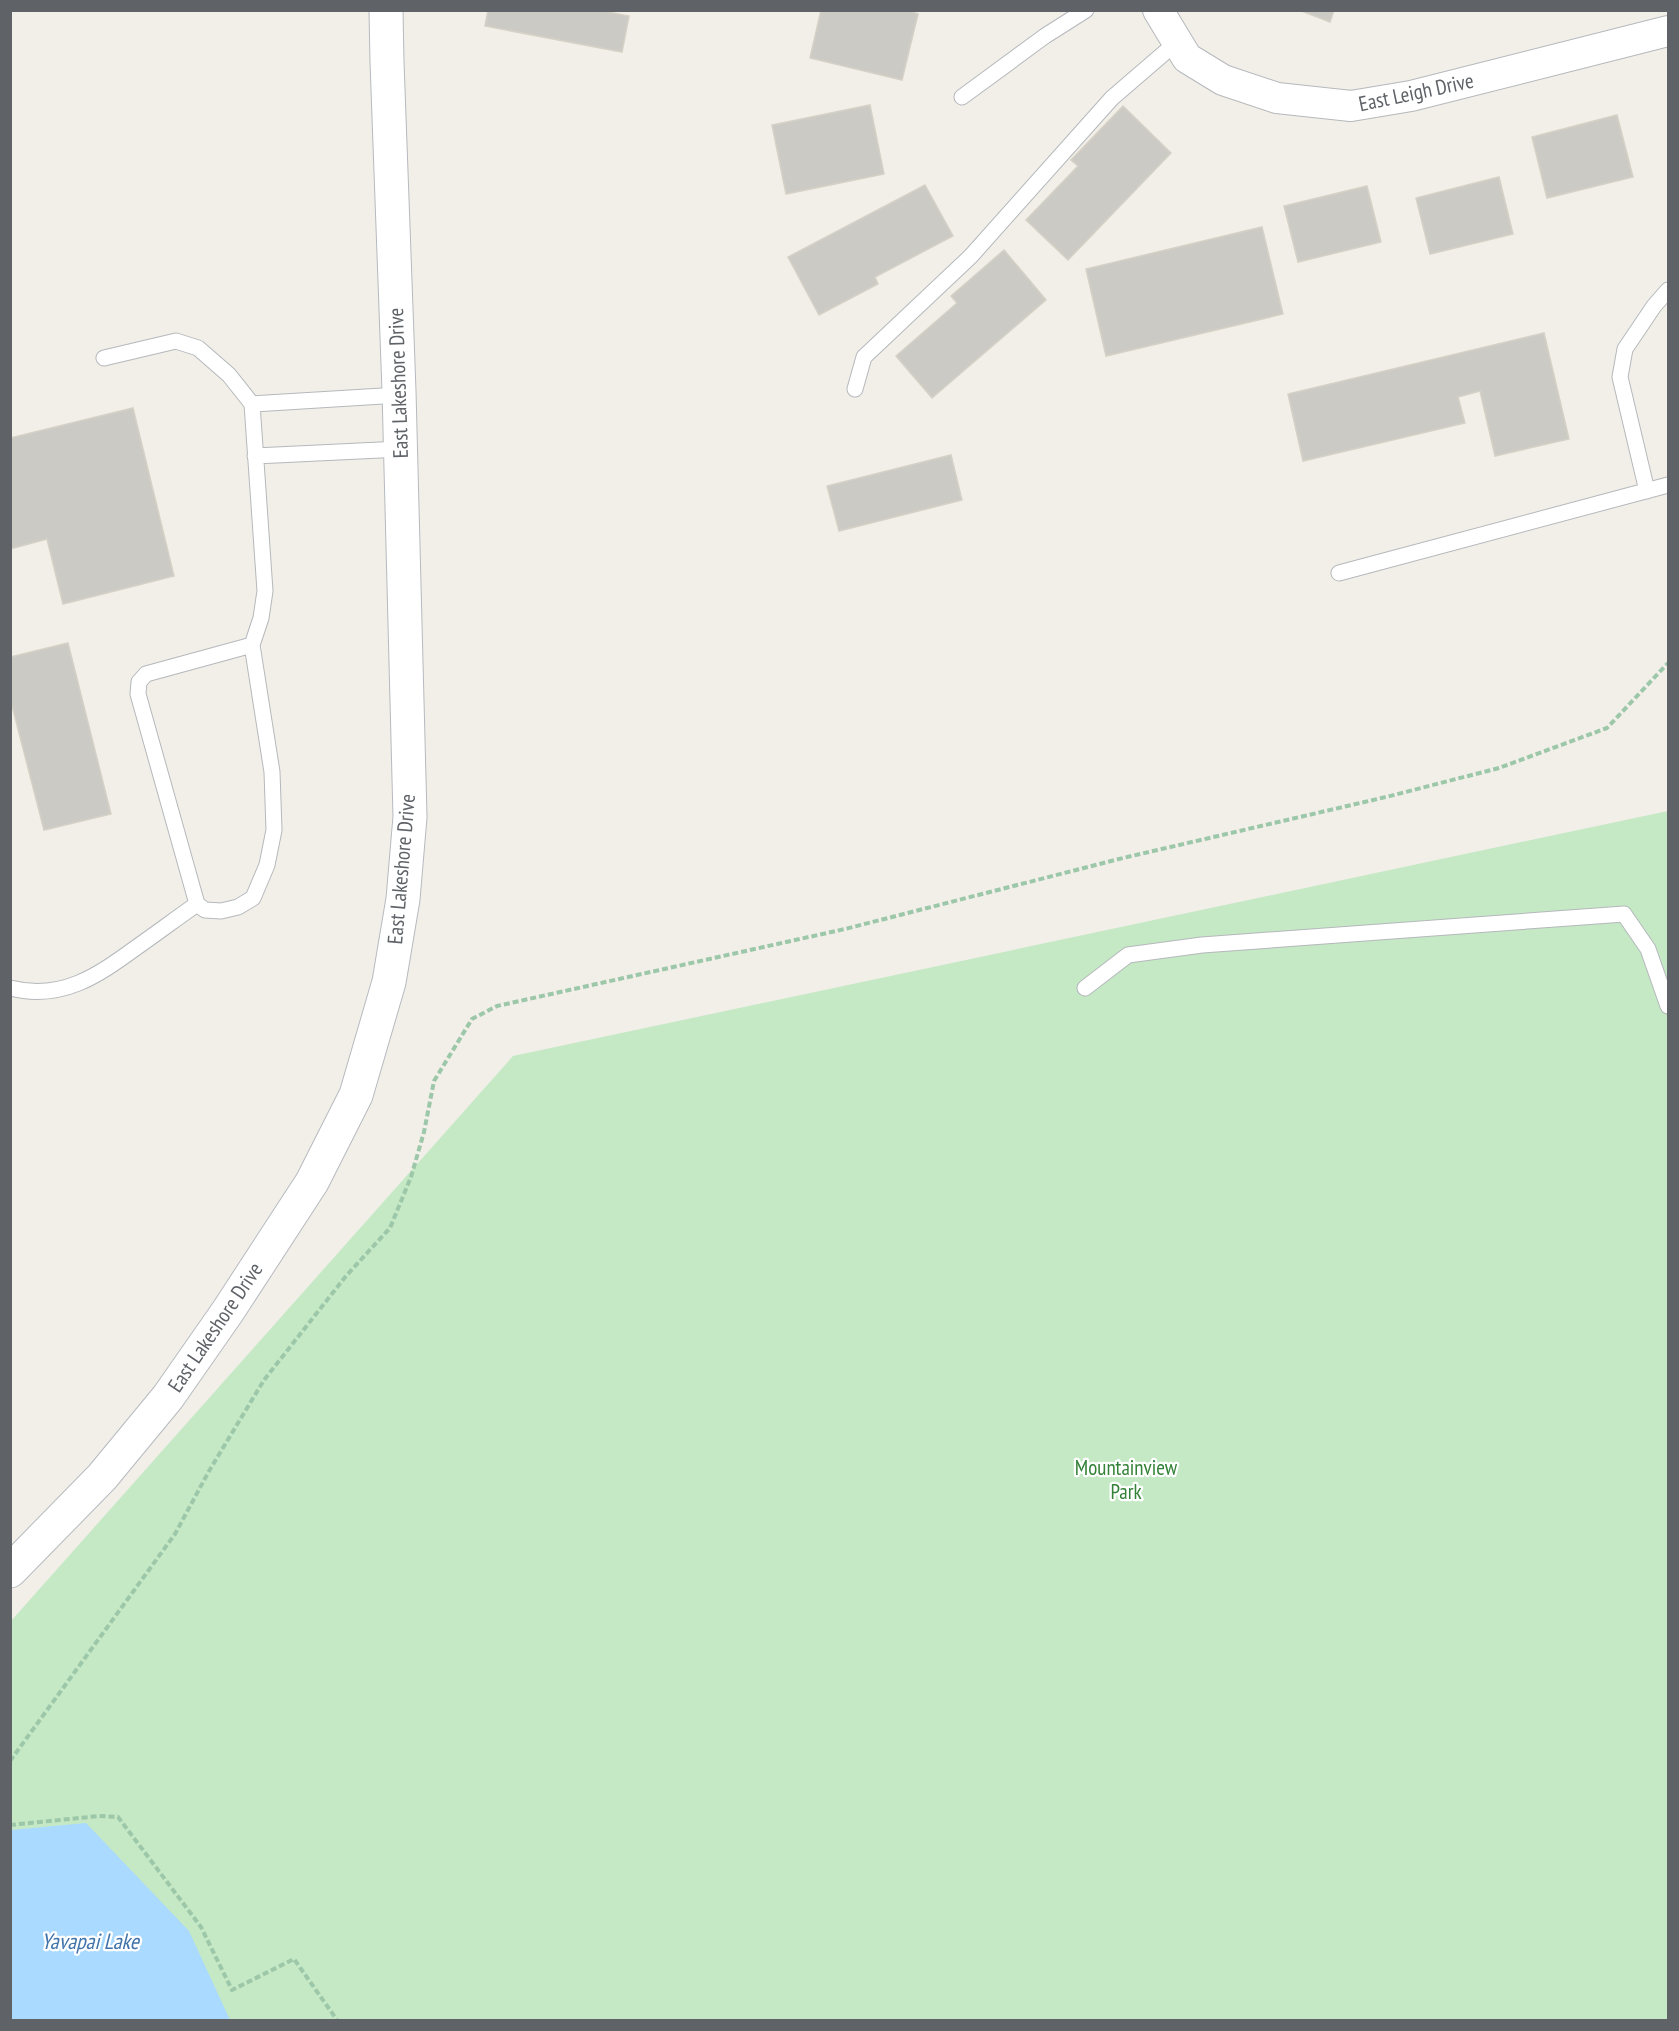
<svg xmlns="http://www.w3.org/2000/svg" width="1679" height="2031" viewBox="0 0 1679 2031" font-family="'PT Sans Narrow',sans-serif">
<rect width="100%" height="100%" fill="#f1efe8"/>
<!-- green -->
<path fill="#c5e8c5" d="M 1668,811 L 1668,2020 L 11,2020 L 11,1621 L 513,1056 Z"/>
<!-- water -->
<path fill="#aadaff" d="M 86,1823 L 189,1931 L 230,2020 L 11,2020 L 11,1830 Z"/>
<!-- building -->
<path fill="#cccac5" stroke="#d6d1c6" stroke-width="1.5" d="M 488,10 L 598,10 L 629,16 L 622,52 L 485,26 Z
M 821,10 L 906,10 L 918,14 L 902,80 L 810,58 Z
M 1299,10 L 1334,10 L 1330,22 Z
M 870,105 L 884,174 L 786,194 L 772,125 Z
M 1123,106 L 1171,153 L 1068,260 L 1026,220 L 1078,166 L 1071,160 Z
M 1617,115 L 1633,177 L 1547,198 L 1532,137 Z
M 1499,177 L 1513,234 L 1430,254 L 1416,198 Z
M 925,185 L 953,236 L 875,277 L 878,284 L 819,315 L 788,257 Z
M 1367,186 L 1381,242 L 1298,262 L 1284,206 Z
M 1262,227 L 1283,314 L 1106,356 L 1086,269 Z
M 1004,250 L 1046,300 L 932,398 L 896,356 L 957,303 L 951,296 Z
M 1544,333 L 1569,439 L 1495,456 L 1480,391 L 1458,397 L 1465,423 L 1303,461 L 1288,394 Z
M 133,408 L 174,576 L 63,604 L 47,539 L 10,549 L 10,438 Z
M 951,455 L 962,500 L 839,531 L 827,486 Z
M 68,643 L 111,814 L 44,830 L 10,698 L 10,657 Z"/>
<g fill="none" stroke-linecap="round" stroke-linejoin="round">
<!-- service casing -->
<g stroke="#b5b8bc" stroke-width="17">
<path id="service" d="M 962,97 L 1045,36 L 1086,10
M 104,358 L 176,341 L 198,348 L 229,375 L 252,404 L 265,591 L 261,618 L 252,645 L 272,772 L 274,830 L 267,865 L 253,898 L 238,907 L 221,911 L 205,910 L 197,904 L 138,694 L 139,682 L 146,674 L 252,645
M 855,389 L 864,357 L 971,256 L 1112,98 L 1177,42
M 252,404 L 399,395
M 255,456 L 401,449
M 1647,491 L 1620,377 L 1625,349 L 1654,306 L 1668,290
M 1339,573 L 1668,485
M 10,988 C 62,1001 97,976 137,947 C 157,933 177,918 197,904
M 1085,988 L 1128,955 L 1202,945 L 1624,914 L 1648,949 L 1668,1006"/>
</g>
<!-- minor casing -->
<g stroke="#b5b8bc" stroke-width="32">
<path id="minor" d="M 1158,10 L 1187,58 L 1223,80 L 1277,98 L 1351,106 L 1411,96 L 1668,31"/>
</g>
<!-- secondary casing -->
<g stroke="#b6babf" stroke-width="35">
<path id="secondary" d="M 10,1571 L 102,1477 L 168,1397 L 228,1311 L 312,1182 L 356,1095 L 389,982 L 403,899 L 410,817 L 399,391 L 387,62 L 386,10"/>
</g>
<!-- path -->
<path stroke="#9cc7a9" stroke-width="4" stroke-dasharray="6 3" stroke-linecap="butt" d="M 10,1761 L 175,1534 L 209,1471 L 264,1380 L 346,1276 L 390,1228 L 411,1177 L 424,1132 L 434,1081 L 472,1019 L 497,1006 L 845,929 L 1123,858 L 1386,797 L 1499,768 L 1607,728 L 1668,663
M 10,1825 L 99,1816 L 118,1817 L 201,1927 L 232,1990 L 294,1959 L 337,2020"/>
<!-- service -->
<use href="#service" stroke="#fff" stroke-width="15"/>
<!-- minor -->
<use href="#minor" stroke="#fff" stroke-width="30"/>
<!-- secondary -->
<use href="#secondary" stroke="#fff" stroke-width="33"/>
</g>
<g text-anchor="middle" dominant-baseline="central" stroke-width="4.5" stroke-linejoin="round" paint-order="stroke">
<!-- street labels -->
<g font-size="21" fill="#5f6368" stroke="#fff">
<text transform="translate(1416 92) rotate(-12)">East Leigh Drive</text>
<text transform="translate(398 383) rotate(-92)">East Lakeshore Drive</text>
<text transform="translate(401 869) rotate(-85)">East Lakeshore Drive</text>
<text transform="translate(215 1327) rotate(-56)">East Lakeshore Drive</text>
</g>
<!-- park labels -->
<g font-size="21" fill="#348238" stroke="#fff">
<text x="1126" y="1467">Mountainview<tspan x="1126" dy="24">Park</tspan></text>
</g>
<!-- water labels -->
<g font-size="22" font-style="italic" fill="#4174aa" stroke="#fff">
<text x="90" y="1941">Yavapai Lake</text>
</g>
</g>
<!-- border -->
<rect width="1679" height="2031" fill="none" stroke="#5f6368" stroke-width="24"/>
</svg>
